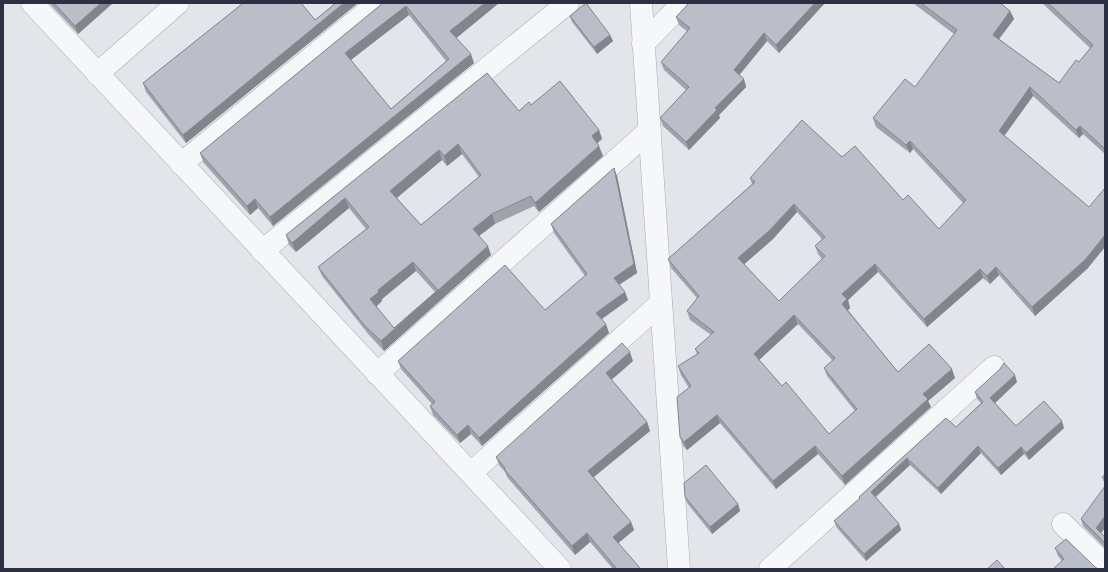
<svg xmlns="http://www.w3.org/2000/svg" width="1108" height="572" viewBox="0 0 1108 572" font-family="Raleway,sans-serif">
<rect width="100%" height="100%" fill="#e4e5eb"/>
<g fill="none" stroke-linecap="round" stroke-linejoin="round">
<!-- minor casing -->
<g stroke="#a9abb5" stroke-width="23">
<path id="minor" d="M 32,3 L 560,569
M 643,44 L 683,3
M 97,74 L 178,3
M 181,164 L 378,3
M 262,251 L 568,3
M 377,374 L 650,130
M 471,473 L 661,303
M 1063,524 L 1105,565
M 770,569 L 994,367"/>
</g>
<!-- tertiary casing -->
<g stroke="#a9abb5" stroke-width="23">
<path id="tertiary" d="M 641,3 L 679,569"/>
</g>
<!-- minor -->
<use href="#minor" stroke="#f6f7f9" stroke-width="22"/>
<!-- tertiary -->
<use href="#tertiary" stroke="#f6f7f9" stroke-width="22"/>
</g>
<!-- wall -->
<path fill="#a1a3ac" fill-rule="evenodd" d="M 49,3 L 113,3 L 78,34 Z
M 241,3 L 301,3 L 315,20 L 336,3 L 358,3 L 186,143 L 146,92 L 143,83 L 241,5 Z
M 383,3 L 499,3 L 456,38 L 474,63 L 273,226 L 258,208 L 250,215 L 203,162 L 200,153 ZM 409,15 L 446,61 L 391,109 L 351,60 Z
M 689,3 L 825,3 L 779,53 L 767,41 L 739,75 L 744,79 L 746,87 L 719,115 L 720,118 L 689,150 L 663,126 L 660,118 L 686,90 L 664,70 L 661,62 L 688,32 L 679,25 L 676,17 Z
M 913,3 L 1000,3 L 1010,11 L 1014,19 L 999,39 L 1059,83 L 1079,62 L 1090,48 L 1042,3 L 1105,3 L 1105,154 L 1083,134 L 1079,138 L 1033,96 L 1004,136 L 1088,268 L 1035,316 L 999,275 L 990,284 L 983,278 L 927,327 L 878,272 L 848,300 L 850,308 L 848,310 L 898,372 L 955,378 L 928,401 L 931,407 L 845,485 L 818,454 L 776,489 L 720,423 L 687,450 L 683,446 L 680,437 L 689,388 L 681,375 L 678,366 L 697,354 L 695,349 L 711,335 L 690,320 L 687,311 L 697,298 L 671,268 L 668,259 L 752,184 L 750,178 L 842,157 L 903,200 L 939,229 L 963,203 L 913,149 L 910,153 L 876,127 L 873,118 L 915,87 L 954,34 ZM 797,212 L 822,239 L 815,246 L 818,254 L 822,259 L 779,301 L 744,264 L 773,239 ZM 798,324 L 833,361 L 824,368 L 827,376 L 855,411 L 829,434 L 782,386 L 759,360 Z
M 570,16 L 610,35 L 613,41 L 597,54 L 572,22 Z
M 487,73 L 519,111 L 531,105 L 599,130 L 602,139 L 597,143 L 603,156 L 539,212 L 534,206 L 495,224 L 479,236 L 491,255 L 384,351 L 369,335 L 322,276 L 318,267 L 366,229 L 349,208 L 296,252 L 289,245 L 286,235 ZM 462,154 L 479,177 L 421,225 L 397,198 L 442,160 L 447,166 ZM 416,271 L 435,292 L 394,328 L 376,306 L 382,301 L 382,299 Z
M 614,168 L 617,176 L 637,273 L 619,285 L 625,292 L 628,300 L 602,319 L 609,333 L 482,446 L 471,434 L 460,443 L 433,415 L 430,406 L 432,404 L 401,369 L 398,361 L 545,310 L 585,276 L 554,233 L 551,224 Z
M 633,361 L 611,380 L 647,422 L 650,431 L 594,477 L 631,522 L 634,530 L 618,543 L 641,569 L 613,569 L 590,542 L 575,555 L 507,477 L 505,472 L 499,465 L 496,457 Z
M 1017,382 L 995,403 L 1016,426 L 1064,428 L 1029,460 L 1024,454 L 1001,475 L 981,453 L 941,494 L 910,465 L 876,497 L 899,524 L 901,530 L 866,561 L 837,528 L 834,521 L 860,499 L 859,497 L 946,418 L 956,427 L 981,403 L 977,399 L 975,392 Z
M 1105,474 L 1105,484 L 1102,477 Z
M 685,497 L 738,504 L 740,511 L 712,534 L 687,503 Z
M 1081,519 L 1101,533 L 1105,537 L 1105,548 L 1083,526 Z
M 1055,548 L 1094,566 L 1062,561 L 1058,556 Z"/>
<!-- shaded-wall -->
<path fill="#83858c" d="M 101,3 L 113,3 L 78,34 L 75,26 Z
M 344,3 L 358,3 L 186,143 L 183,135 Z
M 485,3 L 499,3 L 454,40 L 450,31 Z
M 815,3 L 825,3 L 779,53 L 776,45 Z
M 406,6 L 409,15 L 348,62 L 345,53 Z
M 1010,11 L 1014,19 L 996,43 L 993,35 Z
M 764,33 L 767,41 L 737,78 L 734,70 Z
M 610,35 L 613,41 L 597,54 L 594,47 Z
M 471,54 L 474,63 L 273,226 L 270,217 Z
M 744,79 L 746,87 L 719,115 L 720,118 L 689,150 L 686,142 L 715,108 Z
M 1030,87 L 1033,96 L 1002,139 L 999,131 Z
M 1080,126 L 1083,134 L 1079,138 L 1076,130 Z
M 599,130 L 602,139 L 595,145 L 592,136 Z
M 910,141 L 913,149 L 910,153 L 906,145 Z
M 458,144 L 462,154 L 447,166 L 444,156 Z
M 599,146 L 603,156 L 539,212 L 535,203 Z
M 439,150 L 442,160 L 394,200 L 390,191 Z
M 614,168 L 617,176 L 637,273 L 617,286 L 614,278 Z
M 345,198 L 349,208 L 296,252 L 292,243 Z
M 255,199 L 258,208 L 250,215 L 247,206 Z
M 794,204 L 797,212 L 773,239 L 741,267 L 738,258 Z
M 492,214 L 495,224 L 476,238 L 473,229 Z
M 1105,235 L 1105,247 L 1088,268 L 1035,316 L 1032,307 Z
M 488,246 L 491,255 L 384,351 L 381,341 Z
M 413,262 L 416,271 L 382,299 L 382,301 L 374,309 L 370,299 L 378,290 Z
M 875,264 L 878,272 L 848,300 L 850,308 L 846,312 L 842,304 L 842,294 Z
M 996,267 L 999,275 L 990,284 L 987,276 Z
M 980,269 L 983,278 L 927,327 L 924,319 Z
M 625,292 L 628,300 L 599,321 L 596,313 Z
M 794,315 L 798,324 L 757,362 L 754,354 Z
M 606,324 L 609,333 L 482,446 L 479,438 Z
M 630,352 L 633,361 L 609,382 L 606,373 Z
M 952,369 L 955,378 L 928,401 L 931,407 L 845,485 L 842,476 L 923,394 Z
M 1015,375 L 1017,382 L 993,405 L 990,398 Z
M 717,415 L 720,423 L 687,450 L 684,442 Z
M 1062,421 L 1064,428 L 1029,460 L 1026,453 Z
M 647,422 L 650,431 L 591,479 L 588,471 Z
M 468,425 L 471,434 L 460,443 L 457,435 Z
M 815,446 L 818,454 L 776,489 L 773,481 Z
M 978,446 L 981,453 L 941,494 L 938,488 Z
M 1021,447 L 1024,454 L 1001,475 L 998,468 Z
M 907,458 L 910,465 L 874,498 L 871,492 Z
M 738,504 L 740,511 L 712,534 L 710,527 Z
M 1105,516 L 1105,528 L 1099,536 L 1096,528 Z
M 631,522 L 634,530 L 616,545 L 613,537 Z
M 899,524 L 901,530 L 866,561 L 864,554 Z
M 587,533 L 590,542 L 575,555 L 572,546 Z"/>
<!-- building -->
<path fill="#bbbec8" stroke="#83858c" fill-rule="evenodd" d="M 54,3 L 101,3 L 75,26 Z
M 241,3 L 301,3 L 315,20 L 336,3 L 344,3 L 183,135 L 143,83 L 242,4 Z
M 383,3 L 485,3 L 450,31 L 471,54 L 270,217 L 255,199 L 247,206 L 200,153 ZM 406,6 L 449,59 L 391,109 L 345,53 Z
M 586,3 L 610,35 L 594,47 L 570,16 Z
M 689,3 L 815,3 L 776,45 L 764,33 L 734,70 L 744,79 L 715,108 L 717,110 L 686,142 L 660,118 L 689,87 L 661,62 L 690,28 L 676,17 Z
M 921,3 L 1000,3 L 1010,11 L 993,35 L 1059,83 L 1076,60 L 1079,62 L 1093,45 L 1048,3 L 1105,3 L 1105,149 L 1080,126 L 1076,130 L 1030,87 L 999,131 L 1089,207 L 1105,188 L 1105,235 L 1085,260 L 1032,307 L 996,267 L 987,276 L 980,269 L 924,319 L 875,264 L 842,294 L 847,299 L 842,304 L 898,372 L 929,344 L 952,369 L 923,394 L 928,399 L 842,476 L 815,446 L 773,481 L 717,415 L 684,442 L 680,437 L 677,397 L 691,386 L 678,366 L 699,353 L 695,349 L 714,332 L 687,311 L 699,296 L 668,259 L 755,182 L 750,178 L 802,120 L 842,157 L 855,146 L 903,200 L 908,195 L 939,229 L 966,200 L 910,141 L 906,145 L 873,118 L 905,79 L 915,87 L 957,30 ZM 794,204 L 825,237 L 815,246 L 825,256 L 779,301 L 738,258 L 770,230 ZM 794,315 L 835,358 L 824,368 L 857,409 L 829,434 L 786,382 L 782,386 L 754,354 Z
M 487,73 L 519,111 L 529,102 L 531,105 L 560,81 L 599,130 L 592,136 L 599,146 L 535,203 L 531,196 L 492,214 L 473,229 L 488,246 L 381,341 L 365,326 L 318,267 L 369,227 L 345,198 L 292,243 L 286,235 ZM 458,144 L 481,175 L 421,225 L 390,191 L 439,150 L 444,156 ZM 413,262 L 438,290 L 394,328 L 370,299 L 379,292 L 378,290 Z
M 614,168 L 634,264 L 614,278 L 625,292 L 596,313 L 606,324 L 479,438 L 468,425 L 457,435 L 430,406 L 435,402 L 398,361 L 505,265 L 545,310 L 587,274 L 551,224 Z
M 622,343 L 630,352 L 606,373 L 647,422 L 588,471 L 631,522 L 613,537 L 641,569 L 617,569 L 587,533 L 572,546 L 504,469 L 505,468 L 496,457 Z
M 1004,363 L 1015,375 L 990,398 L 1016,426 L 1044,401 L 1062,421 L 1026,453 L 1021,447 L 998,468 L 978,446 L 938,488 L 907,458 L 871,492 L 899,524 L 864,554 L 834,521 L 860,498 L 859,497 L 946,418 L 956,427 L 983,402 L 975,392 L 1000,369 Z
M 706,465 L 738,504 L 710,527 L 685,497 L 684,483 Z
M 1105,474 L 1105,480 L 1102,477 Z
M 1105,486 L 1105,516 L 1096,528 L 1105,537 L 1105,543 L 1081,519 Z
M 1066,539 L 1094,566 L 1098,569 L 1053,569 L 1064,559 L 1055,548 Z
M 997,560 L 1005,569 L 987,569 Z"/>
<!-- border -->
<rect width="1108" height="572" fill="none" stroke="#2c3043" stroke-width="8"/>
</svg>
